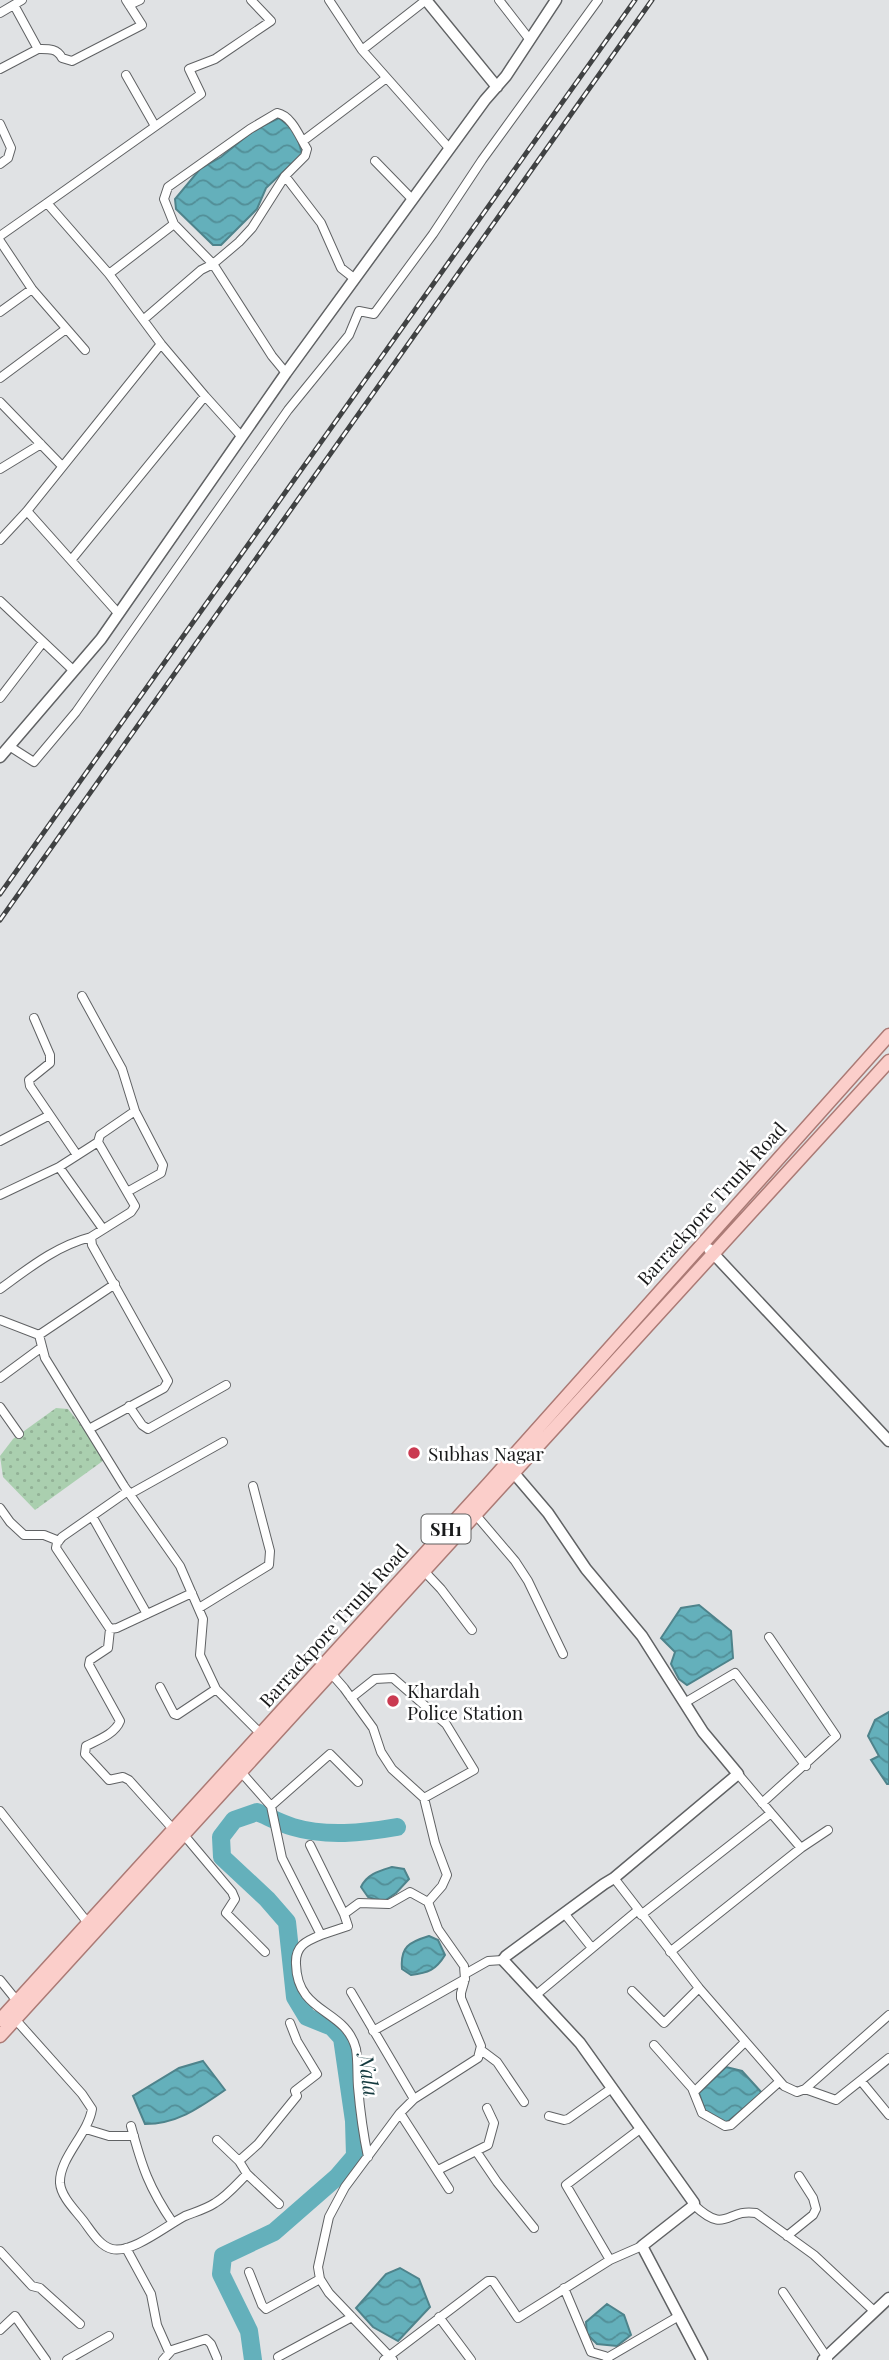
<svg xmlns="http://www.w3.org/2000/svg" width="889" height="2360" viewBox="0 0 889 2360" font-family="'Playfair Display',serif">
<defs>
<pattern id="park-dots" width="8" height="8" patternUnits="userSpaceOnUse" patternTransform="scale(1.75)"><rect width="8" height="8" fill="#aacfaf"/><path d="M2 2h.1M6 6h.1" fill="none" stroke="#92b196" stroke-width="1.8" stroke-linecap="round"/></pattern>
<pattern id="water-waves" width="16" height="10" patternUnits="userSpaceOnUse" patternTransform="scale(1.75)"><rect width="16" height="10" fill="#64b0bb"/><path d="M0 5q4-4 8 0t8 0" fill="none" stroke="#528e97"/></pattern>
</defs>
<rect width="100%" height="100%" fill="#e0e2e4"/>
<!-- park -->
<path fill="url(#park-dots)" d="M 56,1408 L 68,1409 L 107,1458 L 35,1510 L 3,1477 L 0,1456 L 13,1439 Z"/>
<!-- water -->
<path fill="url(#water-waves)" stroke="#4e838b" stroke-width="2" d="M 279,118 L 296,132 L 302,154 L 266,188 L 257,209 L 221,245 L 213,245 L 176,209 L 175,199 L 200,169 L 221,157 L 254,130 Z
M 699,1605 L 731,1631 L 733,1658 L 687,1685 L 679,1679 L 671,1664 L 675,1652 L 661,1638 L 681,1608 Z
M 889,1712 L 889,1784 L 887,1784 L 871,1760 L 879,1756 L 868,1736 L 875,1720 Z
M 392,1867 L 404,1869 L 409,1879 L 396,1893 L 383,1902 L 368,1897 L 361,1887 C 367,1874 379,1871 392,1867 Z
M 429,1936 L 438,1940 L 445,1955 C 436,1970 428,1973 411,1975 L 402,1969 C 400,1947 409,1942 429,1936 Z
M 203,2061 L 225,2090 C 199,2108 177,2124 145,2124 L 133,2096 L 179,2068 Z
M 726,2067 L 742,2071 L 762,2093 L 726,2123 L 706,2113 L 699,2093 Z
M 400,2268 L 419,2279 L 430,2307 L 398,2341 L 373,2327 L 356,2308 L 386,2274 Z
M 607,2304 L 624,2315 L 631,2335 L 617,2346 L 597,2344 L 587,2334 L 586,2322 Z"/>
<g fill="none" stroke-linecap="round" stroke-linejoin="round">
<!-- river -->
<path stroke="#64b0bb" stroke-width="18" d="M 253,2360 L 249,2331 L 221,2274 L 223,2256 L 274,2232 L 337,2177 L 355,2156 L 354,2121 L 342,2038 L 332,2027 L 307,2017 L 295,1997 L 287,1922 L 267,1899 L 222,1857 L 221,1837 L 234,1820 L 257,1812 C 269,1817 280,1823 293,1827 C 326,1837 363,1833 397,1827"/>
<!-- minor casing -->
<g stroke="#606264" stroke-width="10">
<path id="minor" d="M 329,0 L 362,50 L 449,148
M 499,0 L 530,40
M 14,5 L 38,49 C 48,49 57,48 62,58 L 72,61 L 142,25 L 126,0
M 129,5 L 140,0
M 0,13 L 22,0
M 362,50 L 426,0
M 0,69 L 38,49
M 126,75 L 155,126
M 0,124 L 11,148 L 8,158 L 0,164
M 303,141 L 385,79
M 375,161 L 412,199
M 285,176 L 321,223 L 341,268 L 355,279
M 0,236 L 47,203
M 0,241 L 32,289 L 85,350
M 109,274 L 174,224
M 0,312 L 32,289
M 143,320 L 201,270 L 213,264 L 239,242 L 252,228 L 285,176 L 305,156 L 307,149 C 299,136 292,116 277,113 L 250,129 L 168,187 L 164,199 L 174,224 L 213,264 L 272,356 L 286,373
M 0,378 L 66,329
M 205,396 L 242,437
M 0,402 L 62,466
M 0,469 L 41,444
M 27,511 L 118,613
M 0,540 L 27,511 L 161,344 L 109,274 L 47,203 L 201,94 L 189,69 L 215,59 L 271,21 L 251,0
M 72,559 L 205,396 L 161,344
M 0,601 L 74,671
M 0,698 L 43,642
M 9,746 L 34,762 L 76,712 L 288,410 L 349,335 L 359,311 L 374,314 L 433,234 L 482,160 L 598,0
M 82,996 L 122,1069 L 135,1111 L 163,1165 L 161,1173 L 127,1192
M 34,1018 L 50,1055 L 50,1063 L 29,1080 L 30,1086 L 77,1155
M 0,1141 L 48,1116
M 59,1167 L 103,1229
M 0,1195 L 59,1167 L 98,1142
M 115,1284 L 39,1335 L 45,1358 L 124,1486 L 180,1566 L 203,1619 L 200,1655 L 216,1689 L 260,1733
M 0,1289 C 29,1268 56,1246 91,1237
M 0,1320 L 39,1335
M 0,1378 L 42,1347
M 129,1406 L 142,1425 L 148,1429 L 226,1385
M 0,1407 L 19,1434
M 89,1429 L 164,1388 L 168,1381 L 92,1245 L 91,1237 L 131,1212 L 135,1206 L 98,1142 L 100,1135 L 135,1111
M 128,1491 L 62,1537 L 57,1543 L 56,1548 L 110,1629 L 117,1628 L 192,1593
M 130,1494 L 223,1442
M 0,1508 L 10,1522 L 24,1535 L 44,1535 L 59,1541
M 475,1514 L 515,1561 L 528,1581 L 563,1654
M 92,1516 L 147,1614
M 424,1571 L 441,1589 L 472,1630
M 199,1608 L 269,1565 L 270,1551 L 253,1486
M 110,1629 L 108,1648 L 90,1660 L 89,1665 L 120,1721 C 115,1734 98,1740 86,1746 L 85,1754 L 109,1780 L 123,1777 L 129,1780 L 173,1829
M 330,1672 L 344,1688 L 373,1728 L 381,1752 L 392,1769 L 424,1798 L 435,1843 L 447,1875 L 442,1886 L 428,1902 L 438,1929 L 464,1966 L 465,1979 L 461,1993 L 461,1998 L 481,2046 L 478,2058 L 414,2099 L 400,2113 L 345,2187 L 329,2217 L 318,2267 L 320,2279 L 329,2293 L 393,2360
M 160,1687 L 174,1714 L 177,1715 L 216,1689
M 351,1698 L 375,1679 L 393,1678 L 446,1724 L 474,1770 L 424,1798
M 686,1702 L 735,1673 L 806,1766
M 241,1772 L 271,1806 L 330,1754 L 358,1782
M 762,1803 L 836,1736 L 769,1637
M 271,1806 L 282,1858 L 321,1935 L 348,1926 L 344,1914 L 359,1903 L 389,1904 L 410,1892 L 428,1902
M 0,1811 L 91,1927
M 771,1813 L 801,1848 L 828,1830
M 184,1835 L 232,1892 L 235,1899 L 226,1913 L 265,1952
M 310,1845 L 344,1914
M 614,1878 L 699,1988 L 784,2086 L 797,2092 L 805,2089 L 889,2015
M 564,1913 L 592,1948
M 641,1915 L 771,1813 L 738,1774
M 321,1935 C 306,1941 295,1946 296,1964 C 297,2015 346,2008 356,2049 C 358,2061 357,2074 358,2087 C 360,2110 363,2133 368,2157
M 670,1952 L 801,1848
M 465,1974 L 488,1961 L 503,1960
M 0,1980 L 17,2001
M 632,1991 L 664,2023 L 699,1988
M 351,1992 L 414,2099
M 536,1995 L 638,1910
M 15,2019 L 82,2094 L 92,2109 C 88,2134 59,2158 60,2183 C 61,2196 74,2209 82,2219 C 90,2229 99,2246 112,2249 C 132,2254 167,2225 185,2216 C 195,2212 206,2209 215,2203 C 227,2196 237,2184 247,2174 L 239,2161 L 217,2140
M 373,2031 L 465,1979
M 654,2045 L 692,2088 L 702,2113 L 725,2126 L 731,2125 L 779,2082
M 481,2050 L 497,2062 L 524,2102
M 861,2081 L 889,2115
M 805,2089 L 836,2100 L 889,2058
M 694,2092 L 745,2042
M 400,2113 L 449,2189
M 549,2116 L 564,2120 L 568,2119 L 612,2088
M 131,2126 C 142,2167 149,2188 173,2223
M 86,2129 L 109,2136 L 134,2136
M 476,2151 L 497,2182 L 534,2228
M 239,2161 L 258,2144 L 297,2096 L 295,2091 L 317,2074 L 297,2041 L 290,2023
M 438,2170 L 488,2145 L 494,2123 L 487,2108
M 247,2174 L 279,2204
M 694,2205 C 727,2236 726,2208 756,2213 L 814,2255 L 873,2310
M 787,2236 L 813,2215 L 816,2209 L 813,2198 L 799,2176
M 126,2248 L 151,2294 L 157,2325 L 169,2352
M 0,2251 L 32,2286 L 40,2288 L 80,2324
M 610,2260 L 566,2185 L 640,2129
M 249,2272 L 262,2305 L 266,2309 L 320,2279
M 564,2288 L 591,2352 L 605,2356 L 608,2360
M 783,2292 L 828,2359
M 439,2317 L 471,2360
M 0,2330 L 15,2316 L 46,2360
M 278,2357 L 352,2317
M 607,2358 L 679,2316
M 67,2360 L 109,2336
M 163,2360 L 172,2350 L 206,2339 L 211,2344 L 217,2358
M 384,2360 L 488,2281 L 493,2281 L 518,2318 L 610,2260 L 642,2246"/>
</g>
<!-- tertiary casing -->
<g stroke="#606264" stroke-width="13">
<path id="tertiary" d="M 426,0 L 497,87
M 0,757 L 101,639 L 286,373 L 485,100 L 506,76 L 556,0
M 709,1249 L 889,1441
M 513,1472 L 548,1513 L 586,1569 L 642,1636 L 703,1732 L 738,1774 L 614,1878 L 604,1884 L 506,1956 L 503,1960 L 580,2043 L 694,2203 L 693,2206 L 642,2246 L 702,2360
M 823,2360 L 889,2298"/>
</g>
<!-- primary casing -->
<g stroke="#ab7a75" stroke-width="15">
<path id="primary" d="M 0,2020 L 489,1483 L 889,1035
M 0,2036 L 889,1061"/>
</g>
<!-- minor -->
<use href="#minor" stroke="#fff" stroke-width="8"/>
<!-- tertiary -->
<use href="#tertiary" stroke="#fff" stroke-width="10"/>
<!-- primary -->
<use href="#primary" stroke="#fbceca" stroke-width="12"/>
<!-- rail casing -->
<g stroke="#404243" stroke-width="5">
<path id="rail" d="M 0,894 L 635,0
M 0,920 L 652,0"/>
</g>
<!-- rail -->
<use href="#rail" stroke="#fff" stroke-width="2.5" stroke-dasharray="8" stroke-linecap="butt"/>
</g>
<!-- markers -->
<g fill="#ca3a51" stroke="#fff" stroke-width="2.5">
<circle cx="414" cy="1453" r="7"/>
<circle cx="393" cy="1701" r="7"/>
</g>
<g text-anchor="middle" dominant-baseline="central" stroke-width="5" stroke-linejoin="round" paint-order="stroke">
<!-- shield labels -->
<rect fill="#fff" stroke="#5e5f5f" stroke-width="2" x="421.5" y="1514.5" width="49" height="29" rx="5"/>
<g font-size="18" font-weight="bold" fill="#191a1b">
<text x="446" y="1529">SH1</text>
</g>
<!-- street labels -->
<g font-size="19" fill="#191a1b" stroke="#fff">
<text transform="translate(711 1203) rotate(-48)">Barrackpore Trunk Road</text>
<text transform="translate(333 1625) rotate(-48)">Barrackpore Trunk Road</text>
</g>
<!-- poi labels -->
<g font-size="19" fill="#191a1b" stroke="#fff" text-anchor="start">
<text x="428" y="1453">Subhas Nagar</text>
<text x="407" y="1690">Khardah<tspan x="407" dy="22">Police Station</tspan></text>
</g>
<!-- water labels -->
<g font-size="21" font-style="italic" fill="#13393e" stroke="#fff">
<text transform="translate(370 2075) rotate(82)">Nala</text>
</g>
</g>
</svg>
